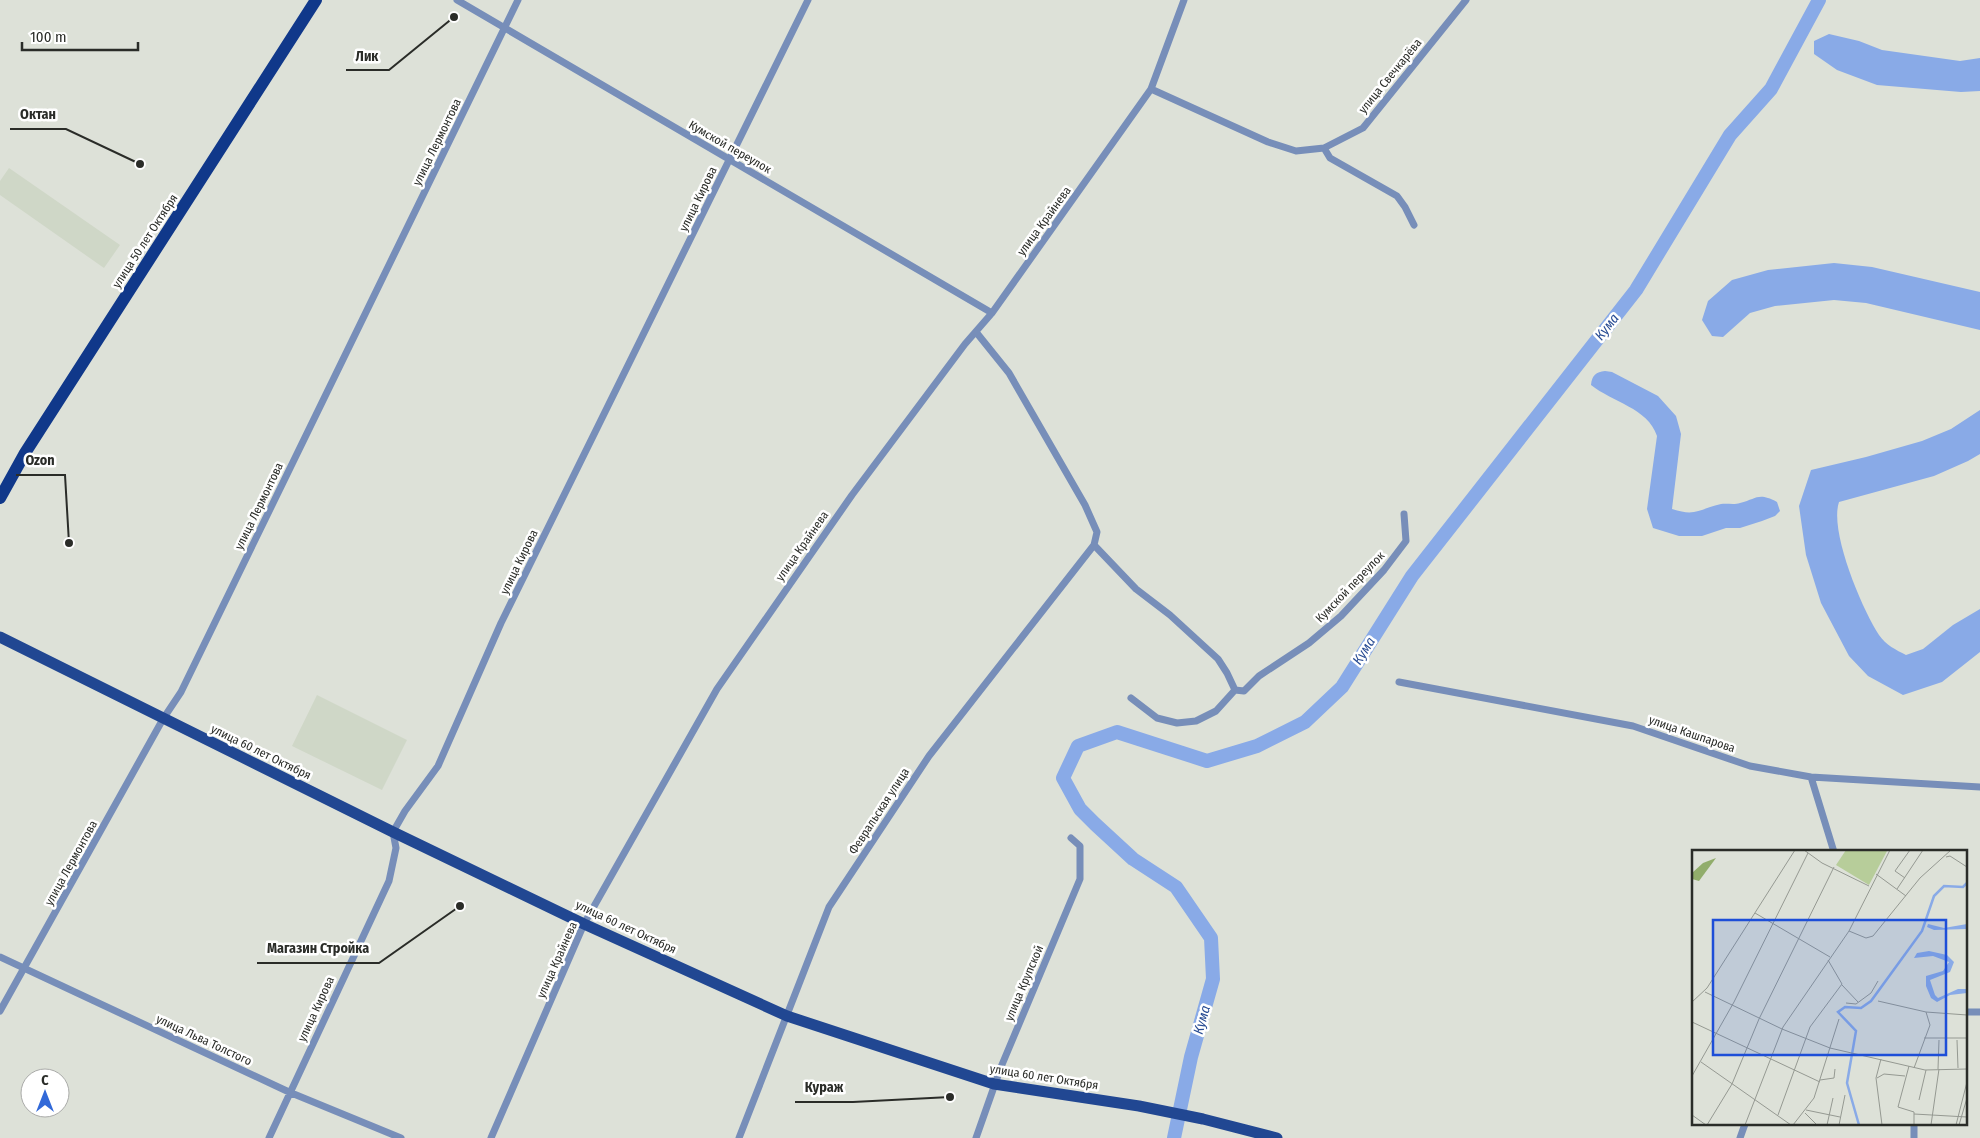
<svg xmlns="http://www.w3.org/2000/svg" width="1980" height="1138" viewBox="0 0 1980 1138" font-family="'Fira Sans Condensed',sans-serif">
<rect width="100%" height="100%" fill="#dde1d8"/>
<!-- built -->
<path fill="#cfd7c7" d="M 9,168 L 120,245 L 104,268 L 0,195 L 0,181 Z
M 317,695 L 407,740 L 382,790 L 292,746 Z"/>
<!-- water -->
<path fill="#89aae7" d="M 1829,34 L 1859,41 L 1882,50 L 1960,61 L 1980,58 L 1980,91 L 1961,92 L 1877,85 L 1837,70 L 1814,54 L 1814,41 Z
M 1834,263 L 1872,267 L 1980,292 L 1980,330 L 1866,303 L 1834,300 L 1775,306 L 1750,313 L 1723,337 L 1712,336 L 1702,320 L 1708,301 L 1732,280 L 1768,270 Z
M 1605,371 L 1612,372 L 1658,396 L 1676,416 L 1681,434 L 1672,509 C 1696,517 1699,509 1721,504 C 1727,503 1734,505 1740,503 C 1757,499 1758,492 1777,502 L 1780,511 L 1775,516 L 1762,521 L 1740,528 L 1726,528 L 1702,536 L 1679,536 L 1653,528 L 1647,509 L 1657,436 C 1648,408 1612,402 1591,385 C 1592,375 1596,372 1605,371 Z
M 1980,410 L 1980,454 L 1968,461 L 1934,476 L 1839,502 C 1829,531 1862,609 1879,635 C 1886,645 1896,650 1906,655 L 1923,649 L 1953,625 L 1980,609 L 1980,652 L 1942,682 L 1903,695 L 1868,676 L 1849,656 L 1821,603 L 1806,555 L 1799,506 L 1811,470 L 1866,457 L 1922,441 L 1951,429 Z"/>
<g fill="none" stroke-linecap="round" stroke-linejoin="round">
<!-- river -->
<path stroke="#89aae7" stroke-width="14" d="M 1174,1138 L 1191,1057 L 1213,979 L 1211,938 L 1176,887 L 1133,859 L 1095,824 L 1080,809 L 1063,778 L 1078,746 L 1117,732 L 1207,761 L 1257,746 L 1305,722 L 1342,687 L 1412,576 L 1636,290 L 1730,135 L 1771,89 L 1819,0"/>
<!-- minor -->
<path stroke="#778eb9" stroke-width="7" d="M 457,0 L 992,313
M 1151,89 L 1268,142 L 1296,151 L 1324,148 L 1363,128 L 1466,0
M 1324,148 L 1330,158 L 1397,196 L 1405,207 L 1414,225
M 1094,545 L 1136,589 L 1170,615 L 1218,659 L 1227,673 L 1235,690
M 1399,682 L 1633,726 L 1750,766 L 1811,777 L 1980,787
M 1131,698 L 1157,718 L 1177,723 L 1196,721 L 1216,711 L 1235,690 L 1244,691 L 1259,676 L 1309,643 L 1341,616 L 1384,570 L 1406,541 L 1404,514
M 1811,777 L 1834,852
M 0,957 L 289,1092 L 401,1138
M 0,1011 L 163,719 L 181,692 L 518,0
M 1966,1012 L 1980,1012
M 269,1138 L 389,881 L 396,848 L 393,832 L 405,811 L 438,766 L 501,623 L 808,0
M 491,1138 L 584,924 L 717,689 L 852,495 L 965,344 L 992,313 L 1151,89 L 1184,0
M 739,1138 L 829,907 L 929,756 L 1094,545 L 1097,532 L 1085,505 L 1009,373 L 976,332
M 976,1138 L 1001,1067 L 1080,879 L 1080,846 L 1071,838
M 1740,1138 L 1745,1124
M 1914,1138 L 1914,1124"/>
<!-- primary -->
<path stroke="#214792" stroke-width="11" d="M 0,637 L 393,832 L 584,924 L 787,1016 L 994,1084 L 1139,1106 L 1203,1119 L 1277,1138"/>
<!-- trunk -->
<path stroke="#10388a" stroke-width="12" d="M 0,498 L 25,453 L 316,0"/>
</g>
<g text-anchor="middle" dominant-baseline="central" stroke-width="5" stroke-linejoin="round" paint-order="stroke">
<!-- street labels -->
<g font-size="12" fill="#2a2c28" stroke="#fff">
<text transform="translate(1390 76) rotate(-51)">улица Свечкарёва</text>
<text transform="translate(437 142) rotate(-64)">улица Лермонтова</text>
<text transform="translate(730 147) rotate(30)">Кумской переулок</text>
<text transform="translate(698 199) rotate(-64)">улица Кирова</text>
<text transform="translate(1044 221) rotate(-54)">улица Крайнева</text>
<text transform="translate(145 241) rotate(-57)">улица 50 лет Октября</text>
<text transform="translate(259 506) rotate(-64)">улица Лермонтова</text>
<text transform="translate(802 546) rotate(-55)">улица Крайнева</text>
<text transform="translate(519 562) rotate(-64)">улица Кирова</text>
<text transform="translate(1350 587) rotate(-46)">Кумской переулок</text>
<text transform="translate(1692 734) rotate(19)">улица Кашпарова</text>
<text transform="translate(261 752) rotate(26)">улица 60 лет Октября</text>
<text transform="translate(879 811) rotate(-57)">Февральская улица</text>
<text transform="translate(71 863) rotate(-61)">улица Лермонтова</text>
<text transform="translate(626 927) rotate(25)">улица 60 лет Октября</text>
<text transform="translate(557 960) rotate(-66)">улица Крайнева</text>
<text transform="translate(1024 983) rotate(-67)">улица Крупской</text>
<text transform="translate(316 1009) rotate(-65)">улица Кирова</text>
<text transform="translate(204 1040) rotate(25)">улица Льва Толстого</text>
<text transform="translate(1044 1077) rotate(9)">улица 60 лет Октября</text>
</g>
<!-- water labels -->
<g font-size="14" font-style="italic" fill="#274b93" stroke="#fff">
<text transform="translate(1607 327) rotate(-52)">Кума</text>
<text transform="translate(1364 651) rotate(-58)">Кума</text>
<text transform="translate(1202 1020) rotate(-74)">Кума</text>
</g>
</g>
<!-- overview -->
<g transform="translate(1692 850)">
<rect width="275" height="275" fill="#dde1d8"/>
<path d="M 154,0 L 195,1 L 177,35 L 144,15 Z" fill="#b7cd9a"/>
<path d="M 24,8 L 7,31 L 0,29 L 0,23 L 11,13 Z" fill="#91ad6b"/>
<path d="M 236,74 L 252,78 L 275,74 L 275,79 L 242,80 L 235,77 ZM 237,101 L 255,105 L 262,112 L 258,122 L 238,130 L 243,145 L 246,148 L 266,139 L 275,139 L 275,143 L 258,145 L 245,152 L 239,148 L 234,136 L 234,126 L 251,121 L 257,112 L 241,106 L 222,108 L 225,103 Z" fill="#89aae7"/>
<path fill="none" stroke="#89aae7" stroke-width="2.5" d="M 167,275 L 155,233 L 164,181 L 146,162 L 153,157 L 169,158 L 179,151 L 230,81 L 242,46 L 252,36 L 271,37 L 275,33"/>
<path fill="none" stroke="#959992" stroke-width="1" d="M 112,0 L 130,13 L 177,36M 254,7 L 258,6 L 275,17M 184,24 L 214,46M 213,28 L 203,21 L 218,0M 205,39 L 231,0M 63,63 L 138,107M 157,81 L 174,88 L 181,86 L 228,28 L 259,0M 150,135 L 166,152M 13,142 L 90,179 L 138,198 L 233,220 L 275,219M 186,151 L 234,162 L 275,165M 0,152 L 15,138 L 103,0M 154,153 L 164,154 L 179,143 L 186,131M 0,172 L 128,232M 232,188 L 275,188M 265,190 L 266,218M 189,209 L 184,228 L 190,275M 9,212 L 99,275M 217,216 L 206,257 L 222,262 L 222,275M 222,218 L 238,175 L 234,162M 246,219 L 247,190M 0,226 L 42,152 L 116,3M 185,228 L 192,224 L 213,226M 128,230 L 142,228 L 143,219M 227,250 L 234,220M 114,260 L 148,267M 113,263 L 125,275M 222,264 L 275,267M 0,265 L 14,275M 86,265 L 118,177 L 150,134 L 136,110M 15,275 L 40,234 L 67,169 L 142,17M 53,275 L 91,177 L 157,81 L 198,0M 101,275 L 122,248 L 147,169M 135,275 L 141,248M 147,275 L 153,245M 239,275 L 247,219M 264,275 L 275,232M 267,275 L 275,248"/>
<path fill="#1d4ed8" fill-opacity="0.15" stroke="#1d4ed8" stroke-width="2.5" d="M 21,70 L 254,70 L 254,205 L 21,205 Z"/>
<rect width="275" height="275" fill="none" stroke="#2a2c28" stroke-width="2.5"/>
</g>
<!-- callouts -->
<path fill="none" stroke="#2a2c28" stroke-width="2" d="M454 17L389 70H346M140 164L66 129H10M69 543L65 475H16M460 906L379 963H257M950 1097L853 1102H795"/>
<g fill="#2a2c28" stroke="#fff" stroke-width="2">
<circle cx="454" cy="17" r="5"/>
<circle cx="140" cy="164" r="5"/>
<circle cx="69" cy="543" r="5"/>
<circle cx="460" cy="906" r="5"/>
<circle cx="950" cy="1097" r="5"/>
</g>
<g font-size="14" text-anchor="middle" font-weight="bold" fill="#2a2c28" stroke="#fff" stroke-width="5" stroke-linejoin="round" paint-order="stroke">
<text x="367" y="61">Лик</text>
<text x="38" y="119">Октан</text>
<text x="40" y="465">Ozon</text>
<text x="318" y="953">Магазин Стройка</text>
<text x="824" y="1092">Кураж</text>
</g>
<!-- north arrow -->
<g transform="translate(45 1093)"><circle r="24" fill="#ffffff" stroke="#aaaba9"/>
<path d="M0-4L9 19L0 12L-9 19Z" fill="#3269d8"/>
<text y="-8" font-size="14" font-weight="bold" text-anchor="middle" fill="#2a2c28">С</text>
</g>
<!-- scale -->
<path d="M22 42v8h116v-8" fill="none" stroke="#2a2c28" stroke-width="2.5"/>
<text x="30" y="42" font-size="15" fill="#2a2c28" stroke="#ffffff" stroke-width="4" paint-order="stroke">100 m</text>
</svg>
